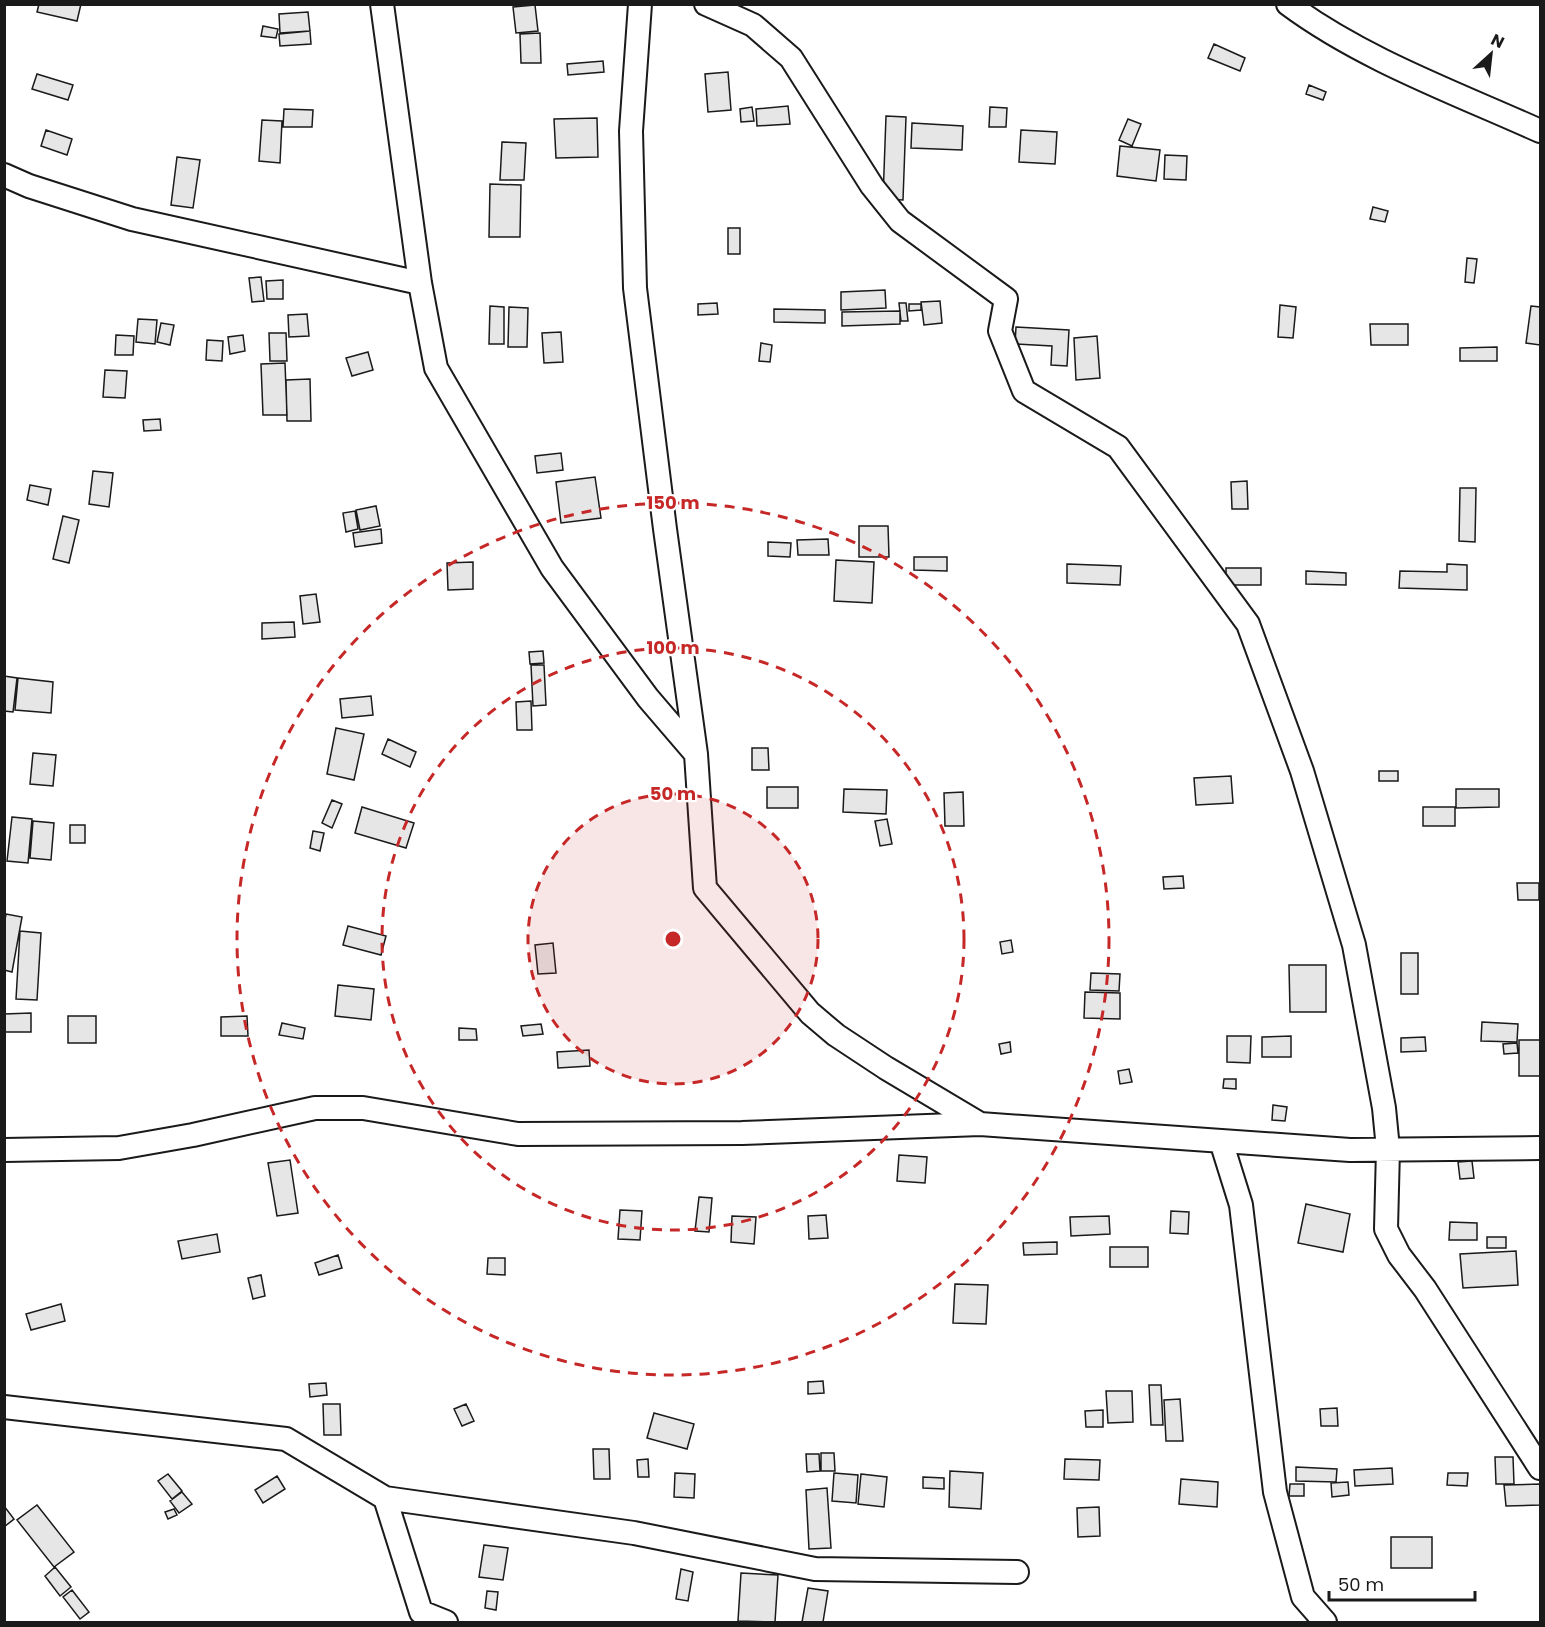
<svg xmlns="http://www.w3.org/2000/svg" width="1545" height="1627" viewBox="0 0 1545 1627" font-family="Poppins,sans-serif">
<rect width="100%" height="100%" fill="#fff"/>
<!-- building -->
<path fill="#e6e6e6" stroke="#1a1a1a" stroke-width="1.5" d="M 39,4 L 81,4 L 77,21 L 37,12 Z
M 535,5 L 538,31 L 516,33 L 513,7 Z
M 308,12 L 310,31 L 280,33 L 279,14 Z
M 263,26 L 278,29 L 276,38 L 261,36 Z
M 310,31 L 311,44 L 280,46 L 279,34 Z
M 540,33 L 541,63 L 521,63 L 520,34 Z
M 1214,44 L 1245,58 L 1240,71 L 1208,58 Z
M 603,61 L 604,72 L 568,75 L 567,64 Z
M 728,72 L 731,110 L 708,112 L 705,74 Z
M 37,74 L 73,85 L 68,100 L 32,89 Z
M 1309,85 L 1326,92 L 1323,100 L 1306,94 Z
M 788,106 L 790,124 L 757,126 L 756,109 Z
M 752,107 L 754,121 L 741,122 L 740,109 Z
M 990,107 L 1007,108 L 1006,127 L 989,127 Z
M 284,109 L 313,110 L 312,127 L 283,127 Z
M 886,116 L 906,117 L 903,200 L 883,199 Z
M 597,118 L 598,157 L 556,158 L 554,119 Z
M 1128,119 L 1141,124 L 1132,146 L 1119,140 Z
M 262,120 L 282,121 L 280,163 L 259,161 Z
M 912,123 L 963,126 L 962,150 L 911,148 Z
M 46,130 L 72,139 L 67,155 L 41,146 Z
M 1021,130 L 1057,132 L 1055,164 L 1019,162 Z
M 502,142 L 526,143 L 524,180 L 500,180 Z
M 1120,146 L 1160,150 L 1156,181 L 1117,176 Z
M 1165,155 L 1187,156 L 1186,180 L 1164,179 Z
M 177,157 L 200,160 L 193,208 L 171,205 Z
M 490,184 L 521,185 L 520,237 L 489,237 Z
M 1373,207 L 1388,211 L 1385,222 L 1370,219 Z
M 728,228 L 740,228 L 740,254 L 728,254 Z
M 1467,258 L 1477,259 L 1474,283 L 1465,282 Z
M 261,277 L 264,301 L 252,302 L 249,278 Z
M 283,280 L 283,299 L 267,299 L 266,281 Z
M 885,290 L 886,308 L 841,310 L 841,292 Z
M 940,301 L 942,323 L 924,325 L 921,302 Z
M 717,303 L 718,314 L 698,315 L 698,304 Z
M 899,303 L 906,303 L 908,321 L 901,321 Z
M 909,304 L 921,304 L 921,310 L 909,311 Z
M 1280,305 L 1296,307 L 1293,338 L 1278,337 Z
M 490,306 L 504,307 L 504,344 L 489,344 Z
M 1531,306 L 1540,307 L 1540,345 L 1526,343 Z
M 509,307 L 528,308 L 527,347 L 508,347 Z
M 774,309 L 825,310 L 825,323 L 774,322 Z
M 900,311 L 900,324 L 842,326 L 842,312 Z
M 307,314 L 309,336 L 289,337 L 288,315 Z
M 138,319 L 157,320 L 155,344 L 136,342 Z
M 161,323 L 174,325 L 170,345 L 157,342 Z
M 1370,324 L 1408,324 L 1408,345 L 1371,345 Z
M 1016,327 L 1069,330 L 1067,366 L 1051,365 L 1052,346 L 1015,344 Z
M 561,332 L 563,362 L 544,363 L 542,333 Z
M 269,333 L 286,333 L 287,361 L 270,361 Z
M 116,335 L 134,336 L 133,355 L 115,355 Z
M 243,335 L 245,351 L 230,354 L 228,337 Z
M 1097,336 L 1100,378 L 1076,380 L 1074,338 Z
M 207,340 L 223,341 L 222,361 L 206,360 Z
M 761,343 L 772,345 L 770,362 L 759,361 Z
M 1497,347 L 1497,361 L 1460,361 L 1460,348 Z
M 368,352 L 373,370 L 352,376 L 346,358 Z
M 285,363 L 287,415 L 263,415 L 261,364 Z
M 105,370 L 127,371 L 125,398 L 103,397 Z
M 310,379 L 311,421 L 287,421 L 286,380 Z
M 160,419 L 161,430 L 144,431 L 143,420 Z
M 561,453 L 563,470 L 537,473 L 535,456 Z
M 93,471 L 113,473 L 109,507 L 89,504 Z
M 595,477 L 601,518 L 561,523 L 556,482 Z
M 1247,481 L 1248,509 L 1232,509 L 1231,482 Z
M 30,485 L 51,489 L 48,505 L 27,500 Z
M 1460,488 L 1476,488 L 1475,542 L 1459,541 Z
M 376,506 L 380,526 L 360,530 L 356,510 Z
M 355,511 L 358,529 L 346,532 L 343,513 Z
M 63,516 L 79,520 L 69,563 L 53,559 Z
M 859,526 L 888,526 L 889,557 L 859,557 Z
M 381,529 L 382,543 L 355,547 L 353,533 Z
M 828,539 L 829,555 L 798,555 L 797,540 Z
M 768,542 L 791,543 L 790,557 L 768,556 Z
M 914,557 L 947,557 L 947,571 L 914,570 Z
M 836,560 L 874,562 L 872,603 L 834,601 Z
M 473,562 L 473,589 L 448,590 L 447,563 Z
M 1067,564 L 1121,566 L 1120,585 L 1067,583 Z
M 1447,564 L 1467,565 L 1467,590 L 1399,588 L 1400,571 L 1447,572 Z
M 1226,568 L 1261,568 L 1261,585 L 1226,585 Z
M 1306,571 L 1346,573 L 1346,585 L 1306,584 Z
M 316,594 L 320,622 L 303,624 L 300,596 Z
M 294,622 L 295,637 L 262,639 L 262,623 Z
M 543,651 L 544,663 L 530,664 L 529,652 Z
M 531,665 L 544,665 L 546,705 L 533,706 Z
M 4,676 L 17,678 L 13,712 L 4,711 Z
M 18,678 L 53,682 L 51,713 L 15,710 Z
M 371,696 L 373,715 L 342,718 L 340,699 Z
M 531,701 L 532,730 L 517,730 L 516,702 Z
M 336,728 L 364,734 L 354,780 L 327,774 Z
M 388,739 L 416,752 L 410,767 L 382,754 Z
M 752,748 L 768,748 L 769,770 L 752,770 Z
M 33,753 L 56,755 L 53,786 L 30,784 Z
M 1379,771 L 1398,771 L 1398,781 L 1379,781 Z
M 1231,776 L 1233,803 L 1196,805 L 1194,778 Z
M 767,787 L 798,787 L 798,808 L 767,808 Z
M 844,789 L 887,790 L 886,814 L 843,812 Z
M 1456,789 L 1499,789 L 1499,807 L 1456,808 Z
M 963,792 L 964,826 L 945,826 L 944,793 Z
M 332,800 L 342,804 L 332,828 L 322,823 Z
M 362,807 L 414,823 L 406,848 L 355,833 Z
M 1423,807 L 1455,807 L 1455,826 L 1423,826 Z
M 12,817 L 32,819 L 28,863 L 7,861 Z
M 887,819 L 892,844 L 880,846 L 875,821 Z
M 33,821 L 54,823 L 51,860 L 30,858 Z
M 70,825 L 85,825 L 85,843 L 70,843 Z
M 313,831 L 324,833 L 320,851 L 310,848 Z
M 1183,876 L 1184,888 L 1164,889 L 1163,877 Z
M 1517,883 L 1539,883 L 1539,900 L 1518,900 Z
M 6,914 L 22,917 L 12,972 L 4,970 L 4,925 Z
M 348,926 L 386,936 L 381,955 L 343,945 Z
M 20,931 L 41,933 L 37,1000 L 16,999 Z
M 1011,940 L 1013,952 L 1002,954 L 1000,942 Z
M 553,943 L 556,973 L 538,974 L 535,945 Z
M 1401,953 L 1418,953 L 1418,994 L 1401,994 Z
M 1289,965 L 1326,965 L 1326,1012 L 1290,1012 Z
M 1091,973 L 1120,974 L 1119,991 L 1090,990 Z
M 338,985 L 374,989 L 371,1020 L 335,1016 Z
M 1085,992 L 1120,993 L 1120,1019 L 1084,1018 Z
M 31,1013 L 31,1032 L 4,1032 L 4,1014 Z
M 68,1016 L 96,1016 L 96,1043 L 68,1043 Z
M 247,1016 L 248,1036 L 221,1036 L 221,1017 Z
M 1482,1022 L 1518,1024 L 1517,1042 L 1481,1041 Z
M 282,1023 L 305,1028 L 303,1039 L 279,1035 Z
M 541,1024 L 543,1034 L 523,1036 L 521,1026 Z
M 459,1028 L 476,1029 L 477,1040 L 459,1040 Z
M 1227,1036 L 1251,1036 L 1250,1063 L 1227,1062 Z
M 1291,1036 L 1291,1057 L 1262,1057 L 1262,1037 Z
M 1425,1037 L 1426,1051 L 1401,1052 L 1401,1038 Z
M 1519,1040 L 1540,1040 L 1540,1076 L 1519,1076 Z
M 1010,1042 L 1011,1052 L 1001,1054 L 999,1044 Z
M 1517,1043 L 1518,1053 L 1504,1054 L 1503,1044 Z
M 589,1050 L 590,1066 L 558,1068 L 557,1052 Z
M 1129,1069 L 1132,1082 L 1120,1084 L 1118,1071 Z
M 1224,1079 L 1236,1079 L 1236,1089 L 1223,1088 Z
M 1273,1105 L 1287,1107 L 1285,1121 L 1272,1120 Z
M 899,1155 L 927,1157 L 925,1183 L 897,1181 Z
M 290,1160 L 298,1213 L 277,1216 L 268,1163 Z
M 1472,1161 L 1474,1178 L 1460,1179 L 1458,1162 Z
M 699,1197 L 712,1198 L 709,1232 L 695,1231 Z
M 1306,1204 L 1350,1214 L 1343,1252 L 1298,1243 Z
M 620,1210 L 642,1211 L 640,1240 L 618,1239 Z
M 1171,1211 L 1189,1212 L 1188,1234 L 1170,1233 Z
M 826,1215 L 828,1238 L 809,1239 L 808,1216 Z
M 732,1216 L 756,1217 L 754,1244 L 731,1242 Z
M 1109,1216 L 1110,1234 L 1071,1236 L 1070,1217 Z
M 1450,1222 L 1477,1223 L 1477,1240 L 1449,1240 Z
M 217,1234 L 220,1252 L 182,1259 L 178,1241 Z
M 1487,1237 L 1506,1237 L 1506,1248 L 1487,1248 Z
M 1057,1242 L 1057,1254 L 1024,1255 L 1023,1243 Z
M 1110,1247 L 1148,1247 L 1148,1267 L 1110,1267 Z
M 1516,1251 L 1518,1285 L 1463,1288 L 1460,1254 Z
M 338,1255 L 342,1268 L 319,1275 L 315,1263 Z
M 488,1258 L 505,1258 L 505,1275 L 487,1274 Z
M 261,1275 L 265,1296 L 253,1299 L 248,1278 Z
M 955,1284 L 988,1285 L 986,1324 L 953,1323 Z
M 61,1304 L 65,1321 L 31,1330 L 26,1314 Z
M 823,1381 L 824,1393 L 808,1394 L 808,1382 Z
M 326,1383 L 327,1395 L 310,1397 L 309,1384 Z
M 1149,1385 L 1161,1385 L 1163,1425 L 1151,1425 Z
M 1106,1391 L 1132,1391 L 1133,1422 L 1108,1423 Z
M 1180,1399 L 1183,1441 L 1166,1441 L 1164,1400 Z
M 323,1404 L 340,1404 L 341,1435 L 324,1435 Z
M 466,1404 L 474,1421 L 462,1426 L 454,1409 Z
M 1337,1408 L 1338,1426 L 1321,1426 L 1320,1409 Z
M 1103,1410 L 1103,1427 L 1086,1427 L 1085,1411 Z
M 654,1413 L 694,1424 L 687,1449 L 647,1438 Z
M 593,1449 L 609,1449 L 610,1479 L 594,1479 Z
M 821,1453 L 834,1453 L 835,1471 L 821,1471 Z
M 806,1454 L 819,1454 L 820,1471 L 807,1472 Z
M 1495,1457 L 1513,1457 L 1514,1484 L 1496,1484 Z
M 648,1459 L 649,1477 L 638,1477 L 637,1460 Z
M 1065,1459 L 1100,1460 L 1099,1480 L 1064,1479 Z
M 1296,1467 L 1337,1469 L 1336,1482 L 1296,1481 Z
M 1392,1468 L 1393,1484 L 1355,1486 L 1354,1470 Z
M 950,1471 L 983,1473 L 981,1509 L 949,1507 Z
M 675,1473 L 695,1474 L 694,1498 L 674,1497 Z
M 834,1473 L 858,1475 L 856,1503 L 832,1501 Z
M 1448,1473 L 1468,1473 L 1467,1486 L 1447,1485 Z
M 168,1474 L 182,1491 L 172,1499 L 158,1481 Z
M 861,1474 L 887,1477 L 884,1507 L 858,1504 Z
M 277,1476 L 285,1489 L 263,1503 L 255,1490 Z
M 923,1477 L 944,1478 L 944,1489 L 923,1488 Z
M 1181,1479 L 1218,1482 L 1217,1507 L 1179,1504 Z
M 1348,1482 L 1349,1495 L 1332,1497 L 1331,1483 Z
M 1290,1484 L 1304,1484 L 1304,1496 L 1289,1496 Z
M 1540,1484 L 1540,1505 L 1506,1506 L 1504,1485 Z
M 827,1488 L 831,1548 L 809,1549 L 806,1490 Z
M 182,1492 L 192,1504 L 179,1513 L 170,1501 Z
M 37,1505 L 74,1552 L 54,1567 L 17,1520 Z
M 4,1506 L 14,1519 L 4,1527 Z
M 1099,1507 L 1100,1536 L 1078,1537 L 1077,1508 Z
M 174,1509 L 177,1515 L 168,1519 L 165,1512 Z
M 1391,1537 L 1432,1537 L 1432,1568 L 1391,1568 Z
M 484,1545 L 508,1548 L 503,1580 L 479,1577 Z
M 55,1567 L 71,1587 L 60,1596 L 45,1576 Z
M 681,1569 L 693,1572 L 688,1601 L 676,1599 Z
M 741,1573 L 778,1575 L 775,1622 L 738,1621 Z
M 808,1588 L 828,1591 L 823,1622 L 802,1622 Z
M 72,1590 L 89,1612 L 80,1619 L 63,1597 Z
M 487,1591 L 498,1592 L 496,1610 L 485,1608 Z"/>
<g fill="none" stroke-linecap="round" stroke-linejoin="round">
<!-- minor casing -->
<g stroke="#1a1a1a" stroke-width="26">
<path id="minor" d="M 382,4 L 420,283 L 436,368 L 552,568 L 648,698 L 696,754 L 705,888 L 810,1013 L 836,1035 L 886,1068 L 980,1124
M 640,4 L 631,131 L 635,288 L 665,529 L 696,754
M 706,4 L 753,25 L 791,58 L 872,186 L 900,221 L 1006,299 L 1000,331 L 1024,391 L 1118,447 L 1248,624 L 1302,771 L 1354,945 L 1384,1108 L 1388,1149 L 1386,1229 L 1399,1255 L 1425,1289 L 1540,1468
M 1288,4 C 1362,59 1456,93 1540,131
M 4,175 L 29,186 L 132,219 L 420,283
M 1221,1141 L 1241,1205 L 1275,1492 L 1303,1597 L 1325,1622
M 4,1150 L 119,1148 L 193,1135 L 315,1108 L 363,1108 L 518,1134 L 742,1133 L 980,1124 L 1350,1150 L 1540,1148
M 4,1407 L 286,1439 L 385,1498 L 634,1533 L 815,1569 L 1017,1572
M 385,1498 L 421,1612 L 446,1622"/>
</g>
<!-- minor -->
<use href="#minor" stroke="#fff" stroke-width="22"/>
</g>
<!-- distance rings -->
<circle cx="673" cy="939" r="145" fill="#c62828" fill-opacity=".12"/>
<g fill="none" stroke="#c62828" stroke-width="3" stroke-dasharray="10 8">
<circle cx="673" cy="939" r="145"/>
<circle cx="673" cy="939" r="291"/>
<circle cx="673" cy="939" r="436"/>
</g>
<circle cx="673" cy="939" r="9" fill="#c62828" stroke="#fff" stroke-width="3"/>
<g font-size="18" text-anchor="middle" font-weight="bold" fill="#c62828" stroke="#fff" stroke-width="4.5" stroke-linejoin="round" paint-order="stroke">
<text x="673" y="509">150 m</text>
<text x="673" y="654">100 m</text>
<text x="673" y="800">50 m</text>
</g>
<!-- border -->
<rect width="1545" height="1627" fill="none" stroke="#1a1a1a" stroke-width="12"/>
<!-- north arrow -->
<g transform="translate(1491 54) rotate(27)" stroke="#ffffff" stroke-width="4.5" paint-order="stroke">
<path d="M0-4.5L10 22L0 15L-10 22Z" fill="#1a1a1a"/>
<text y="-9" font-size="16" font-weight="bold" text-anchor="middle" fill="#1a1a1a">N</text>
</g>
<!-- scale -->
<path d="M1329 1591v9h146v-9" fill="none" stroke="#1a1a1a" stroke-width="3"/>
<text x="1338" y="1591" font-size="18" fill="#1a1a1a" stroke="#ffffff" stroke-width="4.5" paint-order="stroke">50 m</text>
</svg>
